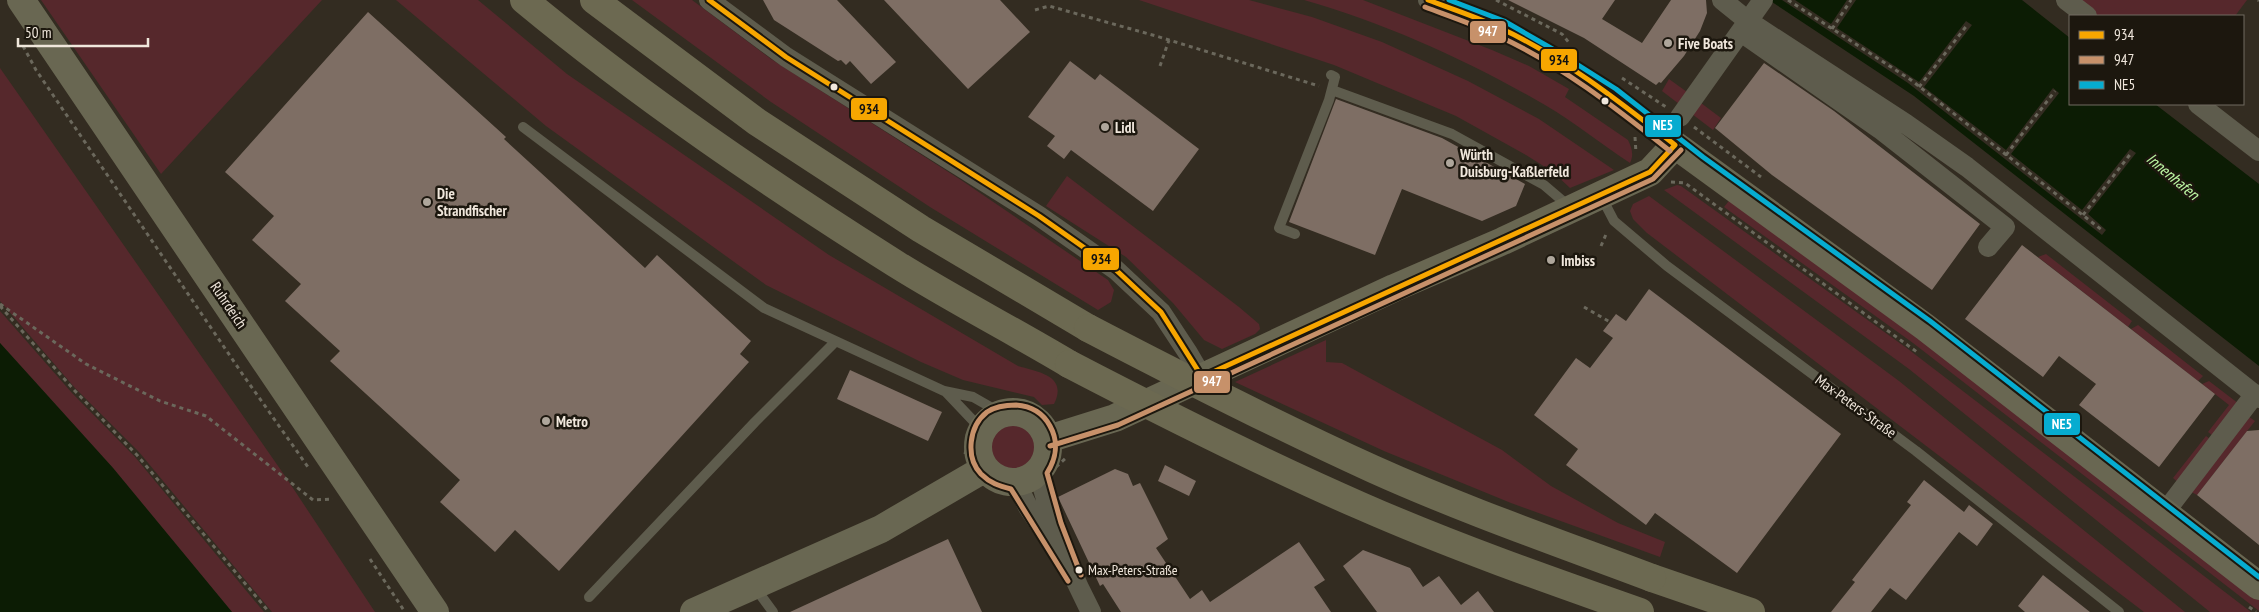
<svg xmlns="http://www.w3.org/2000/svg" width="2259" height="612" viewBox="0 0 2259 612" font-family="'PT Sans Narrow',sans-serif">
<rect width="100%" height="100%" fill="#332c21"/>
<!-- green -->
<path fill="#56282c" d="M 41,0 L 322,0 L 161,174 Z
M 396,0 L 478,0 L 567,74 L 829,255 L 1018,366 C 1039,372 1068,376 1054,404 L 1042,405 L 1034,397 L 963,380 L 921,362 L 766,285 L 546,126 Z
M 632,0 L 692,0 L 771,59 L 961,180 L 1108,280 L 1114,290 L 1111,302 L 1098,310 L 930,207 L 771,102 Z
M 1139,0 L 1249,0 L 1312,17 L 1382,42 L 1468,81 L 1539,119 L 1614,170 L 1570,188 L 1553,172 L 1526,155 L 1456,116 L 1334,65 Z
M 1304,0 L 1363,0 L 1492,50 L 1529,66 L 1569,89 L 1565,97 L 1628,140 C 1632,148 1634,155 1630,163 C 1601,144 1574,122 1545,105 C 1469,61 1388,24 1304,0 Z
M 2075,0 L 2247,0 L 2235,16 L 2096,16 Z
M 0,68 L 285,476 L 375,612 L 272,612 L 139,452 L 75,388 L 0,301 Z
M 1669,79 L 1687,92 L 1679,104 L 1662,91 Z
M 1701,103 L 1721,118 L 1713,130 L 1692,114 Z
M 1067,176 L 1239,307 L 1259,324 L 1260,329 L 1255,334 L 1222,349 L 1204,340 L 1173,303 L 1126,257 L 1046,206 Z
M 1677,185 L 1681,186 L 1908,349 L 2251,612 L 2210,612 L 1909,369 L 1664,190 Z
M 1649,196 L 1899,381 L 2185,612 L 2144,612 L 1647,233 L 1633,219 L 1630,211 L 1633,204 Z
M 1732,197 L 2259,597 L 2259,611 L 1913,343 L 1724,207 Z
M 2046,254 L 2132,321 L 2128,327 L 2038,257 Z
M 0,311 L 72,393 L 135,457 L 264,612 L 232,612 L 113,468 L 0,343 Z
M 2138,325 L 2203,376 L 2198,381 L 2131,329 Z
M 1326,340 L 1326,362 L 1342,363 L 1502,450 L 1551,486 L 1618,523 L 1665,542 L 1660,557 L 1511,503 L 1384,451 L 1235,382 Z
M 2209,381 L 2243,407 L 2217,439 L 2208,432 L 2229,405 L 2202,384 Z
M 2245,414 L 2255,421 L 2197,495 L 2186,489 Z
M990 447a23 23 0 1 1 46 0a23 23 0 1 1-46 0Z
M 2206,436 L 2214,442 L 2181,485 L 2173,478 Z"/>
<!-- water -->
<path fill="#0c1c04" d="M 1769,0 L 2022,0 L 2070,38 L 2070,104 L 2155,104 L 2259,184 L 2259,366 L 1914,96 Z
M 0,343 L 113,468 L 232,612 L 0,612 Z"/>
<!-- pier -->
<path fill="#332c21" d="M 1782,0 L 1795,0 L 1831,24 L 1847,0 L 1856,0 L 1837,28 L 1919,82 L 1966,21 L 1972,25 L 1924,87 L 2006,150 L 2053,88 L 2059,93 L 2011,154 L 2082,210 L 2130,149 L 2136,153 L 2088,214 L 2106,230 L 2102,235 L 1908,83 Z"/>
<!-- building -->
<path fill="#7e6e64" d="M 763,0 L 837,0 L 896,62 L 871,84 L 850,61 L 846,65 L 841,60 L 838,61 L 774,20 Z
M 884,0 L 1000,0 L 1030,32 L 968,89 Z
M 1508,0 L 1615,0 L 1602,19 L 1642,43 L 1671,0 L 1706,0 L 1707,13 L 1700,31 L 1684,56 L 1661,83 L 1659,82 L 1656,85 L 1584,38 Z
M 368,12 L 506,137 L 504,139 L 645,268 L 657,255 L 751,341 L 740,354 L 749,362 L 559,571 L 515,530 L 495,552 L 440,502 L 460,480 L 330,361 L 340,351 L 285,301 L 301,284 L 252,240 L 274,216 L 225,172 Z
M 1070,61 L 1095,80 L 1100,74 L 1199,149 L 1153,211 L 1071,150 L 1064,159 L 1047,146 L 1055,136 L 1028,117 Z
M 1764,63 L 1834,111 L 1980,224 L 1932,290 L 1772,175 L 1715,128 Z
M 1336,99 L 1442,138 L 1525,184 L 1516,206 L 1482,221 L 1402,189 L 1375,255 L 1289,222 Z
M 2022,245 L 2215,394 L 2159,467 L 2079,405 L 2096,384 L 2059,356 L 2043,377 L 1965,319 Z
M 1649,289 L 1841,434 L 1737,573 L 1655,513 L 1646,525 L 1566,465 L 1578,449 L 1534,415 L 1576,358 L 1590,368 L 1613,338 L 1603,331 L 1616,314 L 1626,321 Z
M 850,370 L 942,412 L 928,441 L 837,399 Z
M 2259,430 L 2259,545 L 2197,495 L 2247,431 Z
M 1165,465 L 1196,481 L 1189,496 L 1158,481 Z
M 1115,469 L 1128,474 L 1133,486 L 1140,483 L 1168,539 L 1156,548 L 1190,599 L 1202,590 L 1210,602 L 1299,542 L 1325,580 L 1314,587 L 1331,612 L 1121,612 L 1103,584 L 1100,586 L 1058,497 Z
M 1924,480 L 1964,512 L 1969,505 L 1993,524 L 1977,546 L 1959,532 L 1906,600 L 1890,588 L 1871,612 L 1831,612 L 1855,582 L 1852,580 L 1911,505 L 1907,502 Z
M 948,539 L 982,612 L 790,612 Z
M 1363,550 L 1410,568 L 1423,587 L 1439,576 L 1461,605 L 1478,591 L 1494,612 L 1377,612 L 1343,566 Z
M 2043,575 L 2090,612 L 2025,612 L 2018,606 Z"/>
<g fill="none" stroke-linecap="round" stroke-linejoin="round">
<!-- path -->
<path stroke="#6b685c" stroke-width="3" stroke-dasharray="4 4" stroke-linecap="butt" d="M 1496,0 L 1562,34 L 1570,44
M 1788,0 L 1911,80 L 2103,231
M 2258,0 L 2259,1
M 1035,10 L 1049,6 L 1156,36 L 1319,86
M 1832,29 L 1851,0
M 23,46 L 36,70 L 241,372 L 308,467
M 1160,66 L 1169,40
M 1622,78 L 1666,107
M 1919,87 L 1968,24
M 1694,127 L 1761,177
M 1635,137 L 1636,153
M 2006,155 L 2055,91
M 1671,182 L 1685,183 L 1917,352
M 2083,215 L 2132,152
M 1601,246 L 1607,232
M 0,304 L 86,364 L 160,401 L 206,416 L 313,500 L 333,499
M 0,306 L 74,390 L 137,455 L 269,612
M 1584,307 L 1610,322
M 1008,403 L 1031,406 L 1046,416
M 965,454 L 968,442 L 967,434
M 1056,467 L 1066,458
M 370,559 L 405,612
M 2249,607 L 2256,612"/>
<!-- lane -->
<path stroke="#5e5c4d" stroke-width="10" d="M 1332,90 L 1452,134 L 1544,185 L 1571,208
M 523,127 L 764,308 L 944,391 L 973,397 L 1001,413
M 1601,196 L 1614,221 L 1667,266 L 1916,451 L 2119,612
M 1295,234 L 1279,228 L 1329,100 L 1335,77 L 1331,75
M 945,391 L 982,430
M 754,586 L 773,612
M 589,597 L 755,422 L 835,342"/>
<!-- street -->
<path stroke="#5e5c4d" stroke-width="20" d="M 709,0 L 786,57 L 1039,216 L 1116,270 L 1161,312 L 1188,353 L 1202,377
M 1428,0 L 1500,28 L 1552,57 L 1611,95 L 1675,145
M 1722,0 L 1748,21 L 1906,124 L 1967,167 L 2259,398
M 2066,0 L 2087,16
M 1741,32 L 1880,129 L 2005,227 L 1988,247
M 2198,104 L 2259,151
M 1680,117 L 1763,0
M 1039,472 C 1050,520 1068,568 1091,612
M 1016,483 L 1028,507 L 1054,546
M 2165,512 L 2255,394"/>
<!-- secondary -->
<path stroke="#696752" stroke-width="28" d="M 21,0 L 435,612
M978 447a35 35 0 1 1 70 0a35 35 0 1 1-70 0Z
M 1048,439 L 1115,418 L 1394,288 L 1503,241 L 1650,172 L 1675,145 L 1925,327 L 2259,586
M 694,612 L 881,529 L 984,469"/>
<!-- highway -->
<path stroke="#6c6951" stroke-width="28" d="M 524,0 C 641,97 768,183 896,264 C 952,299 1012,330 1069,364
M 594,0 L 757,122 L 921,229 L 1088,328
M 1652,578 L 1751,612"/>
<!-- highway-bridge -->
<path stroke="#6c6951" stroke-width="28" d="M 1088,328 C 1182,377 1276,425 1373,469 C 1464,510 1559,543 1652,578
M 1069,364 C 1165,414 1262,463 1361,506 C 1452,546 1546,579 1640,612"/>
<!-- bus-1 casing -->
<g stroke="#1c170e" stroke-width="9">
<path id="bus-1" d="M 709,0 L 786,57 L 1039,216 L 1116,270 L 1161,312 L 1202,377
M 1428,0 C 1452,9 1477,17 1500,28 C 1563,57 1620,102 1675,145
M 1202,377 L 1650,172 L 1675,145"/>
</g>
<!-- bus-2 casing -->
<g stroke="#1c170e" stroke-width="9">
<path id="bus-2" d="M 1425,7 C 1449,16 1473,24 1496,35 C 1560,64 1616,108 1670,151
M 1050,446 L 1118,425 L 1653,179 L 1681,150
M 1068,581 L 1011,489 C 999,486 990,483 981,474 C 965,457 969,426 987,412 C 996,406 1006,405 1016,405 C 1031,406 1043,413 1050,426 C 1059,442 1056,459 1047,473 L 1061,523 L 1081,575"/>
</g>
<!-- bus-3 casing -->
<g stroke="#1c170e" stroke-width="9">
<path id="bus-3" d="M 1449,0 L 1504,21 L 1556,51 L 1616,89 L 1703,157 L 1930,321 L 2259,577"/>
</g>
<!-- bus-1 -->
<use href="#bus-1" stroke="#f7a600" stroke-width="5"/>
<!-- bus-2 -->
<use href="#bus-2" stroke="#c7916a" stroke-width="5"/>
<!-- bus-3 -->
<use href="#bus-3" stroke="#06acd0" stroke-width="5"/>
</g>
<!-- markers -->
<g fill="#aea69b" stroke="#1c170e" stroke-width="2">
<circle cx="1668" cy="43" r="5"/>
<circle cx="1105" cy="127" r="5"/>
<circle cx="1450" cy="163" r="5"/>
<circle cx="427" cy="202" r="5"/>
<circle cx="1551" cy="260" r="5"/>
<circle cx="546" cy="421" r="5"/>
</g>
<g fill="#f0e7dc" stroke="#1c170e" stroke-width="2">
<circle cx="834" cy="87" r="4.5"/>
<circle cx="1605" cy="101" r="4.5"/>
<circle cx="1079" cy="570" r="4.5"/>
</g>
<g text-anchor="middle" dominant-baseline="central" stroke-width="5" stroke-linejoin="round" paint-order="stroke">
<!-- bus labels -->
<g font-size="14" fill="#f0e7dc" stroke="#1c170e" text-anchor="start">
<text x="1088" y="570">Max-Peters-Straße</text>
</g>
<!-- poi labels -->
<g font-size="15" font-weight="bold" fill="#f0e7dc" stroke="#1c170e" text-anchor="start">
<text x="1678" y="43">Five Boats</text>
<text x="1115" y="127">Lidl</text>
<text x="1460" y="154">Würth<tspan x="1460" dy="17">Duisburg-Kaßlerfeld</tspan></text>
<text x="437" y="193">Die<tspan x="437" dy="17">Strandfischer</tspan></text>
<text x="1561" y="260">Imbiss</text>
<text x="556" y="421">Metro</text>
</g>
<!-- street labels -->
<g font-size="15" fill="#f0e7dc" stroke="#1c170e">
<text transform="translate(229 305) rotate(56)">Ruhrdeich</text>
<text transform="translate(1856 406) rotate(36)">Max-Peters-Straße</text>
</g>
<!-- water labels -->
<g font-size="16" font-style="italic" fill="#bcf5a3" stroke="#1c170e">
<text transform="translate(2173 176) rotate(40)">Innenhafen</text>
</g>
</g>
<g stroke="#1c170e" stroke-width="2">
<rect x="1469" y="20" width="38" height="24" rx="5" fill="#c7916a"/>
<rect x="1540" y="48" width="38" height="24" rx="5" fill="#f7a600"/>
<rect x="850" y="97" width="38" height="24" rx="5" fill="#f7a600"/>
<rect x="1644" y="114" width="38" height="24" rx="5" fill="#06acd0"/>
<rect x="1082" y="247" width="38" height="24" rx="5" fill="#f7a600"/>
<rect x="1193" y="370" width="38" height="24" rx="5" fill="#c7916a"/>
<rect x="2043" y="412" width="38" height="24" rx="5" fill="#06acd0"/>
</g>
<g font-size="14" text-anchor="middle" font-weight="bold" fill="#fff">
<text x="1488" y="36">947</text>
<text x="1663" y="130">NE5</text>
<text x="1212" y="386">947</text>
<text x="2062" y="429">NE5</text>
</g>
<g font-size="14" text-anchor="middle" font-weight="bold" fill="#111">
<text x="1559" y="65">934</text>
<text x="869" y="114">934</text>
<text x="1101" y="264">934</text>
</g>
<!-- legend -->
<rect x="2069" y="15" width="175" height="90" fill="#1c170e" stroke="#716a60"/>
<rect x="2079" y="31" width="25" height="8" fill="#f7a600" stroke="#716a60"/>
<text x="2114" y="40" font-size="15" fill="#f0e7dc">934</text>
<rect x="2079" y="56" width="25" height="8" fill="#c7916a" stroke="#716a60"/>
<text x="2114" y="65" font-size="15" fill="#f0e7dc">947</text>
<rect x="2079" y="81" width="25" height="8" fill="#06acd0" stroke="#716a60"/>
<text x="2114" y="90" font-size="15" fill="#f0e7dc">NE5</text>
<!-- scale -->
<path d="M18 38v8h130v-8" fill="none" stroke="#f0e7dc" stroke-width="2.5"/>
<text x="25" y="38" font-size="15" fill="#f0e7dc" stroke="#1c170e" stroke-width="4" paint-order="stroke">50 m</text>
</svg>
